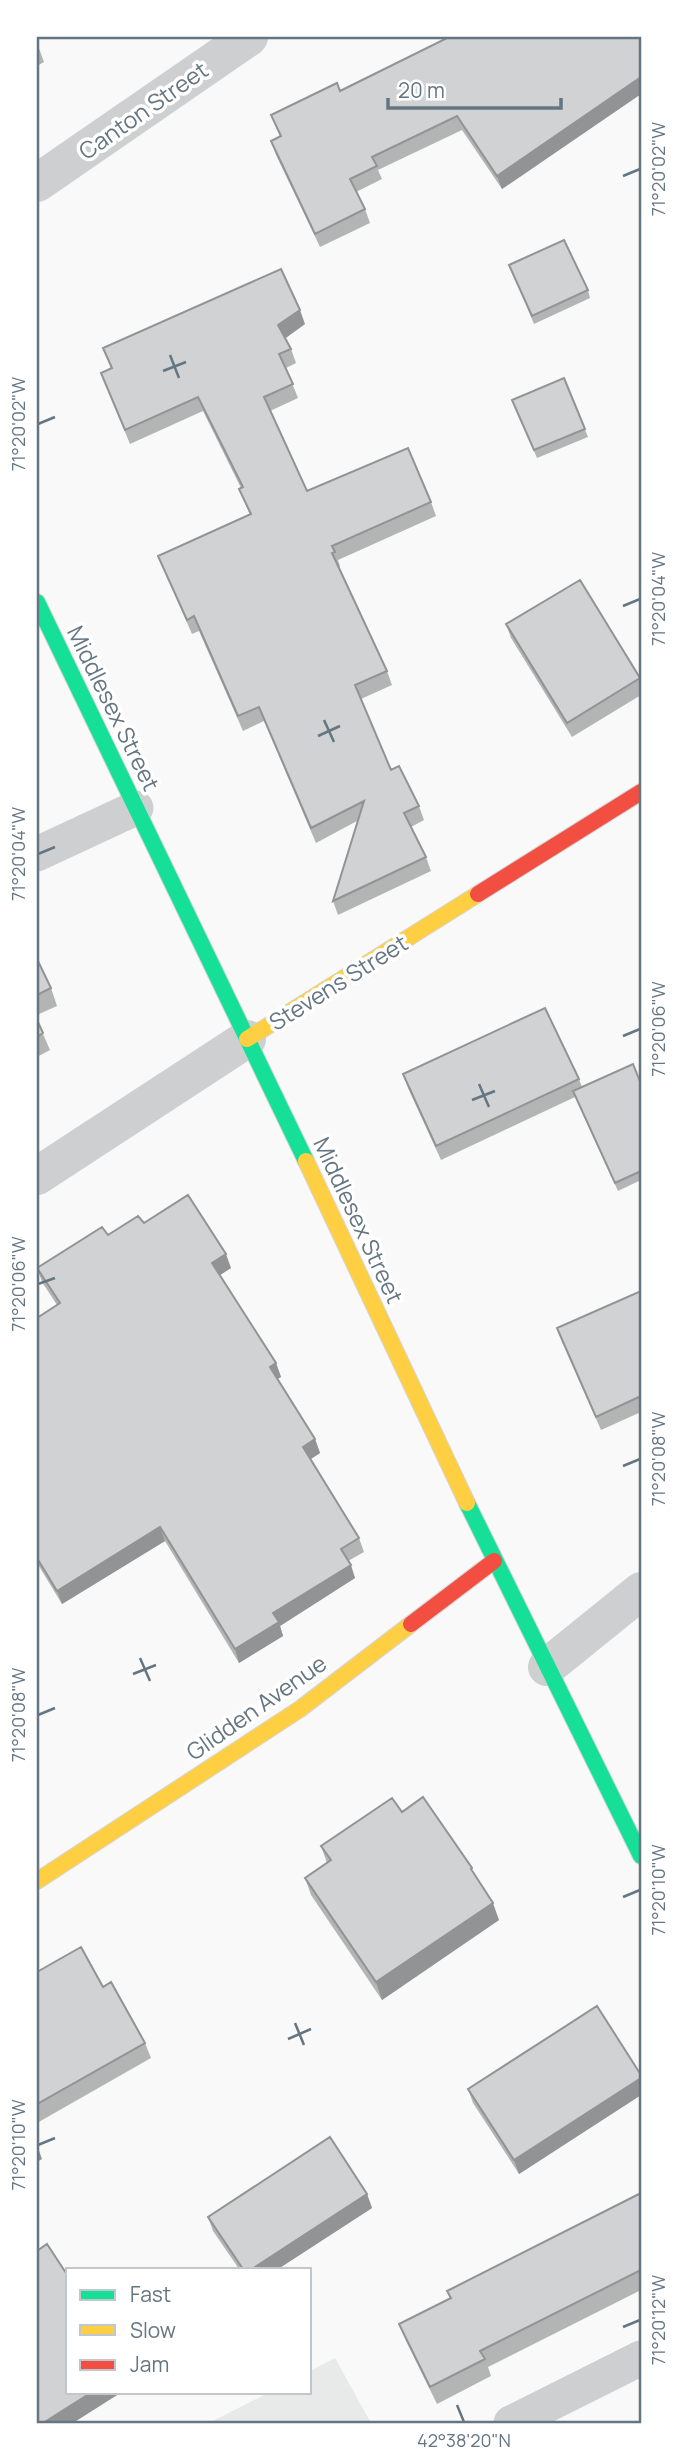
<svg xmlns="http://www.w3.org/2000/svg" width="678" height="2460" viewBox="0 0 678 2460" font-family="Manrope,sans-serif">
<rect width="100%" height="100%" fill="#f9f9f9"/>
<!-- built -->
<path fill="#e8e9e9" d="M 335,2358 L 371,2423 L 209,2423 L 270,2392 L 310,2392 L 310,2371 Z"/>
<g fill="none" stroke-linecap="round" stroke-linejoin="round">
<!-- fast casing -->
<g stroke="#d5d6d7" stroke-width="18">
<path id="fast" d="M 37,602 L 306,1161
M 467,1503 L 641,1856"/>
</g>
<!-- slow casing -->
<g stroke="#d5d6d7" stroke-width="18">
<path id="slow" d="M 247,1039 L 478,894
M 306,1161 L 467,1503
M 37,1881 L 300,1709 L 411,1624"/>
</g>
<!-- jam casing -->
<g stroke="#d5d6d7" stroke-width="18">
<path id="jam" d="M 478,894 L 641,792
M 411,1624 L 494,1561"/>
</g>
<!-- lane -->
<path stroke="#cecfd0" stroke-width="35" d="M 37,854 L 136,808
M 511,2423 L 641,2358"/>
<!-- street -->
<path stroke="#cecfd0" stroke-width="38" d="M 37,183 L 249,37
M 37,1176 L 247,1039
M 547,1667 L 641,1591"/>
<!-- fast -->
<use href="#fast" stroke="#16e098" stroke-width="16"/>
<!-- slow -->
<use href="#slow" stroke="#ffcf43" stroke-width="16"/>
<!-- jam -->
<use href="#jam" stroke="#f24e42" stroke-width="16"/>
</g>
<!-- wall -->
<path fill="#b3b5b5" d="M 641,37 L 641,94 L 502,189 L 462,130 L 378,170 L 382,179 L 356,192 L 365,209 L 370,223 L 320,247 L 276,155 L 271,141 L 280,136 L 271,115 L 340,91 Z
M 37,43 L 44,62 L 37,66 Z
M 509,265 L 588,290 L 590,298 L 534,324 Z
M 305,324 L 285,338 L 291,349 L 296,363 L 286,368 L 298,398 L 270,411 L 307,491 L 431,502 L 436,516 L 338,560 L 340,566 L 339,567 L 387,671 L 392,685 L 361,699 L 391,770 L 419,806 L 424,820 L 411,827 L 426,857 L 431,871 L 338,915 L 333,901 L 357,821 L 316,843 L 264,721 L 243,731 L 199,631 L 192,634 L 158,556 L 250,515 L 239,489 L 241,488 L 203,411 L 130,444 L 101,373 L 111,368 L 103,348 Z
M 564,378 L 588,437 L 537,458 L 515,408 Z
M 506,624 L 640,678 L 641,695 L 572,737 L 511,638 Z
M 37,959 L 51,988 L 57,1006 L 37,1015 Z
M 37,1020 L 50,1050 L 37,1057 Z
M 403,1074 L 579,1079 L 582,1087 L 641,1084 L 641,1180 L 618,1191 L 575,1097 L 441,1160 L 408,1088 Z
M 144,1223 L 231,1268 L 220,1275 L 276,1363 L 281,1377 L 277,1379 L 315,1439 L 320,1453 L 310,1459 L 359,1538 L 364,1552 L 348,1561 L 355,1578 L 280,1626 L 283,1636 L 239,1663 L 165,1541 L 62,1604 L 37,1563 L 37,1318 L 57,1305 L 42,1282 L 37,1268 L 108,1235 Z
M 641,1291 L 641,1412 L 601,1430 L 562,1342 L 557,1328 Z
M 402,1812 L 475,1876 L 499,1920 L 382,2000 L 311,1895 L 305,1878 L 327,1863 L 321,1846 Z
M 37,1972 L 103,1987 L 145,2043 L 151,2058 L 37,2123 Z
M 641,2075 L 641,2095 L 519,2174 L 473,2103 L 468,2089 Z
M 641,2193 L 641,2290 L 488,2367 L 491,2376 L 437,2404 L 406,2341 L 399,2324 L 450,2299 L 447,2291 Z
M 367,2194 L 372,2208 L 278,2269 L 239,2269 L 213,2231 L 208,2217 Z"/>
<!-- shaded-wall -->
<path fill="#929394" d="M 641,77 L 641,94 L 502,189 L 497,176 Z
M 300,310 L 305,324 L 283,340 L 278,325 Z
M 226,1254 L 231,1268 L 217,1277 L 212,1263 Z
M 276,1363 L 281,1377 L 275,1380 L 270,1367 Z
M 315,1439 L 320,1453 L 308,1461 L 303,1447 Z
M 160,1527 L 165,1541 L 62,1604 L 57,1591 Z
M 351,1565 L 355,1578 L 280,1626 L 283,1636 L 239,1663 L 235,1649 L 273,1613 Z
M 493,1903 L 499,1920 L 382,2000 L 376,1982 Z
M 641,2078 L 641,2095 L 519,2174 L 514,2160 Z
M 37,2145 L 42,2159 L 37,2162 Z
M 367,2194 L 372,2208 L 278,2269 L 252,2269 Z
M 92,2392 L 122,2392 L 73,2423 L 43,2423 Z"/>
<!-- building -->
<path fill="#d0d2d3" stroke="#929394" stroke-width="2" d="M 449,37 L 641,37 L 641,77 L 497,176 L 457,116 L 372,157 L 377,166 L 350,179 L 365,209 L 315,234 L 271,141 L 281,136 L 271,115 L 337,83 L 340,91 Z
M 564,240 L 588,290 L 532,316 L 509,265 Z
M 281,269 L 300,310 L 278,325 L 291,349 L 279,354 L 293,384 L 264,397 L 307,491 L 408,448 L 431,502 L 332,546 L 335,552 L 332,553 L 387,671 L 355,685 L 391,770 L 399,766 L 419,806 L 404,813 L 426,857 L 333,901 L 364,801 L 311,828 L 259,707 L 238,716 L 194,616 L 187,620 L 158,556 L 251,514 L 239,489 L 243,487 L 198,397 L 125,430 L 101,373 L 112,368 L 103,348 Z
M 564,378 L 585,429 L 534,450 L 512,400 Z
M 580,580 L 640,678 L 567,723 L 506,624 Z
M 37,959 L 51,988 L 37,995 Z
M 545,1008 L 579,1079 L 436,1146 L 403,1074 Z
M 37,1020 L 43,1033 L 37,1037 Z
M 633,1064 L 641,1084 L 641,1171 L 615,1183 L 573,1091 Z
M 188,1195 L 226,1254 L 212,1263 L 276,1363 L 270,1367 L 315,1439 L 303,1447 L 359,1538 L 341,1549 L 351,1565 L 273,1613 L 279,1622 L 235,1649 L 160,1527 L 57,1591 L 37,1558 L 37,1318 L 60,1303 L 37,1268 L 102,1227 L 108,1235 L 138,1216 L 144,1223 Z
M 641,1291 L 641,1396 L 596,1417 L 557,1328 Z
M 423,1797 L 472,1868 L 471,1869 L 493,1903 L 376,1982 L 305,1878 L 331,1860 L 321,1846 L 392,1798 L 402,1812 Z
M 81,1947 L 103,1987 L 111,1982 L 145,2043 L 37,2104 L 37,1972 Z
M 597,2006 L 641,2075 L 641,2078 L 514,2160 L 468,2089 Z
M 330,2137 L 367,2194 L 252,2269 L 243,2269 L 208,2217 Z
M 641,2193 L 641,2270 L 480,2351 L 485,2359 L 430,2387 L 399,2324 L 451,2298 L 447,2291 Z
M 47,2244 L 68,2276 L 68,2392 L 92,2392 L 43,2423 L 37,2423 L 37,2251 Z"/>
<!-- ticks -->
<path fill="none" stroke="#657683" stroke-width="2.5" d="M 623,176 L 640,169M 170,355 L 179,378M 163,371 L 186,362M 38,424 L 55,417M 623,606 L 640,599M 324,720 L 334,742M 318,736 L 340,726M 38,854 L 55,847M 623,1036 L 640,1029M 479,1084 L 489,1107M 472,1100 L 495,1091M 38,1284 L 55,1278M 623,1466 L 640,1459M 140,1658 L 150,1681M 133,1674 L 156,1665M 38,1715 L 55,1708M 623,1897 L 640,1890M 295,2023 L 304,2045M 288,2039 L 311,2029M 38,2145 L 55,2138M 623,2327 L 640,2320M 457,2405 L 464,2422"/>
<g text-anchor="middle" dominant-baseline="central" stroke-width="7" stroke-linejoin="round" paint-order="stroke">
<!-- street labels -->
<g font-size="23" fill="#657683" stroke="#fff">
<text transform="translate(143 110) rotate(-35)">Canton Street</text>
<text transform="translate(114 708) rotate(64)">Middlesex Street</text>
<text transform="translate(338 982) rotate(-32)">Stevens Street</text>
<text transform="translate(359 1220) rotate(65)">Middlesex Street</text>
<text transform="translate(256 1707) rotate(-35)">Glidden Avenue</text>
</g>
</g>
<!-- border -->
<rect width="678" height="2460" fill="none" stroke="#ffffff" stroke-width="77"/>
<!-- legend -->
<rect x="66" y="2268" width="245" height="126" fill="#ffffff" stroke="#c1c8cd" stroke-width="2"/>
<rect x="80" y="2290" width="35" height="10" fill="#16e098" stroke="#c1c8cd" stroke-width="2"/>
<text x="130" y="2302" font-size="21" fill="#657683">Fast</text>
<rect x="80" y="2325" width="35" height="10" fill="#ffcf43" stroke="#c1c8cd" stroke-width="2"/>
<text x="130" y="2338" font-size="21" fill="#657683">Slow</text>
<rect x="80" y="2360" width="35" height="10" fill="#f24e42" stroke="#c1c8cd" stroke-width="2"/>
<text x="130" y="2372" font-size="21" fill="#657683">Jam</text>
<!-- scale -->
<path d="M388 98v10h173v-10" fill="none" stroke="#657683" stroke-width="3.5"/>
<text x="398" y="98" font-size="21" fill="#657683" stroke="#ffffff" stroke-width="5" paint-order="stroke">20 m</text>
<rect x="38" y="38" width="602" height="2384" fill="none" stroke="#657683" stroke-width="2.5"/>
<g font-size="18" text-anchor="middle" fill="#657683">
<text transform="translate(659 169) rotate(-90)" y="6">71°20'02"W</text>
<text transform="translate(19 424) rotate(-90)" y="6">71°20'02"W</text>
<text transform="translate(659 599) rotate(-90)" y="6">71°20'04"W</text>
<text transform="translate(19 854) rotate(-90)" y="6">71°20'04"W</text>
<text transform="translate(659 1029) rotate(-90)" y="6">71°20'06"W</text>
<text transform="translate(19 1284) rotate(-90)" y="6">71°20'06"W</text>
<text transform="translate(659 1459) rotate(-90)" y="6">71°20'08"W</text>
<text transform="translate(19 1715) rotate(-90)" y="6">71°20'08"W</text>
<text transform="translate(659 1890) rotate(-90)" y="6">71°20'10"W</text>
<text transform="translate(19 2145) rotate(-90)" y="6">71°20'10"W</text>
<text transform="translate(659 2320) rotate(-90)" y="6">71°20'12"W</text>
<text x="464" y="2447">42°38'20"N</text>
</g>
</svg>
